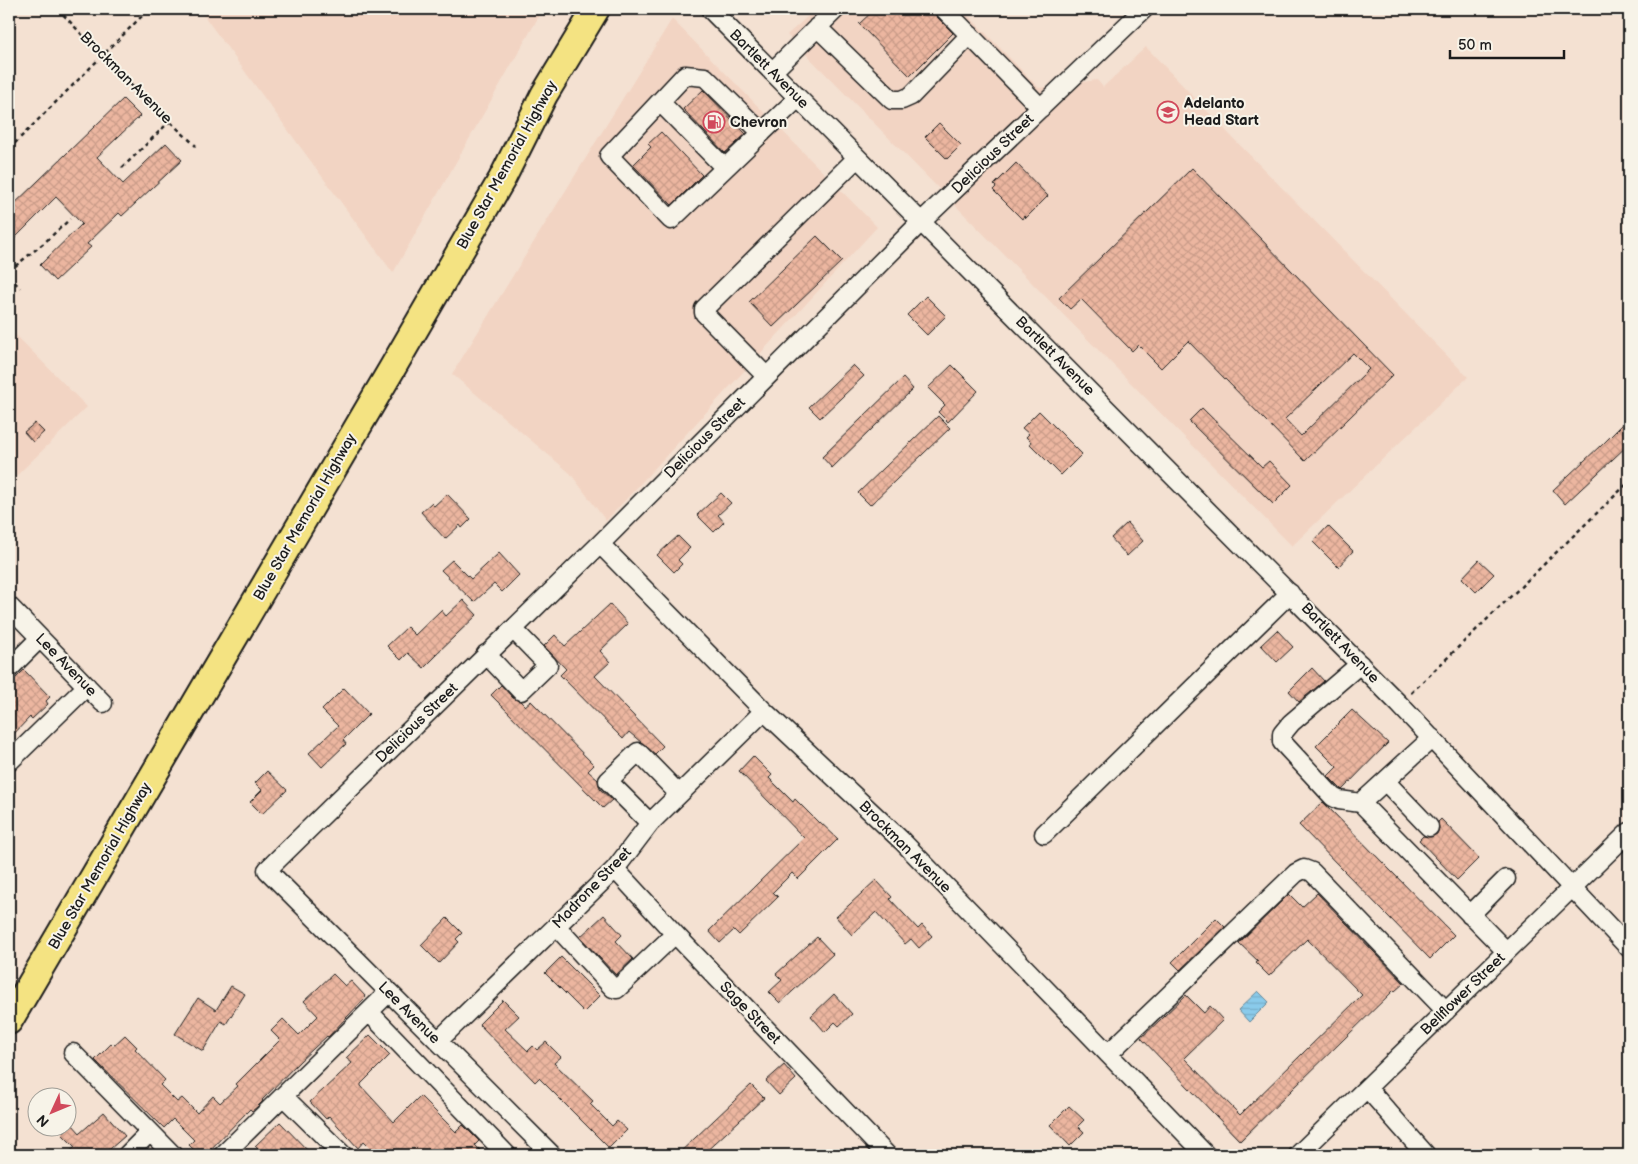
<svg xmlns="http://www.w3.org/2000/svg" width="1638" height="1164" viewBox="0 0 1638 1164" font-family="'Balsamiq Sans',sans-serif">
<defs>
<pattern id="water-rules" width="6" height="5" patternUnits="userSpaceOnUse" patternTransform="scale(1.25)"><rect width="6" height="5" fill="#8acbeb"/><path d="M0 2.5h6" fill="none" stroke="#76aec9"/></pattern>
<pattern id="building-cross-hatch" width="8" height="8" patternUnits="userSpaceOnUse" patternTransform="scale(1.25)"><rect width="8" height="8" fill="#ecb6a0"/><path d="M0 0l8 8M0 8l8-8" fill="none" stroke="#ca9c89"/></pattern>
</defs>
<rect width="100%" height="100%" fill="#f4e1d2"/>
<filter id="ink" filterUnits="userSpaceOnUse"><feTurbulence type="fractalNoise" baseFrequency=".02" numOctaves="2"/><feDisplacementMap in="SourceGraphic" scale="10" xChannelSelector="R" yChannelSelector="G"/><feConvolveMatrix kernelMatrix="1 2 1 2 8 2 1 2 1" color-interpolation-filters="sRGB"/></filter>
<g filter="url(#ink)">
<!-- built -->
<path fill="#f2d4c3" d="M 199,9 L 543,9 L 393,273 Z
M 816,9 L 962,9 L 1039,88 L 1097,80 L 1103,87 L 1146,47 L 1232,137 L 1468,377 L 1292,546 L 787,35 Z
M 672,19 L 877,227 L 606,521 L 570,473 L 452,374 Z
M 11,330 L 87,407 L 9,483 L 9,333 Z"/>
<!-- water -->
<path fill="url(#water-rules)" stroke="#5e8598" d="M 1258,991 L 1269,1002 L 1249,1022 L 1238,1010 Z"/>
<!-- building -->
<path fill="url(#building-cross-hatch)" stroke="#1c1c1c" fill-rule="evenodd" d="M 875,9 L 933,9 L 936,16 L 953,33 L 910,76 L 859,24 Z
M 703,90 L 746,134 L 725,153 L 683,109 Z
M 123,99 L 140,116 L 97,157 L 123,184 L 166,143 L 182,160 L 122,216 L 119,213 L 87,244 L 91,247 L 55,281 L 40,265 L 82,224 L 56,197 L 9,244 L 9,209 Z
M 939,123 L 961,145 L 947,159 L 925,137 Z
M 661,132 L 702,175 L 672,205 L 633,165 L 651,147 L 648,144 Z
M 1016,163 L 1048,196 L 1026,218 L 1024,216 L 1022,219 L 993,190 L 996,187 L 994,185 Z
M 1192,168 L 1393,375 L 1305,461 L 1188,341 L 1161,368 L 1138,345 L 1132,351 L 1081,299 L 1070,309 L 1059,298 ZM 1353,353 L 1369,369 L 1301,436 L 1285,419 Z
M 817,236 L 842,261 L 773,327 L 749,302 Z
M 926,296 L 946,316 L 927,335 L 907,315 Z
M 853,365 L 864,376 L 820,418 L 809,407 Z
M 952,365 L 978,391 L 948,422 L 938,412 L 945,405 L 928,388 Z
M 903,378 L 913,389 L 832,468 L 822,457 Z
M 1202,408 L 1262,467 L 1269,461 L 1292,485 L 1273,504 L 1189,421 Z
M 1039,411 L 1082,454 L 1061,475 L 1030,444 L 1031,442 L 1026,437 L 1029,434 L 1022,428 Z
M 938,416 L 950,428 L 870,505 L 858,493 Z
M 1629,418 L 1629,444 L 1565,504 L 1553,490 L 1600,446 L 1600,447 Z
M 35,423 L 44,432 L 33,442 L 24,432 Z
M 721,493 L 731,503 L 718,515 L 724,522 L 714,532 L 697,515 Z
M 447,494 L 471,519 L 462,528 L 460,525 L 445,539 L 421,512 L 431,503 L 434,506 Z
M 1127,523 L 1143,541 L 1127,556 L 1111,538 Z
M 1328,526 L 1353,551 L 1338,567 L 1313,542 Z
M 678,536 L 690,548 L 678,560 L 682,564 L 674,572 L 657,555 Z
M 499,553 L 519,575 L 502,592 L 494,584 L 474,602 L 441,570 L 452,560 L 471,579 Z
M 1479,560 L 1494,574 L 1476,592 L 1462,578 Z
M 463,600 L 477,615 L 435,655 L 436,656 L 424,668 L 408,653 L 401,660 L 387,646 L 407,627 L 415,635 L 441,610 L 446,616 Z
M 610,604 L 628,624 L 600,651 L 610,662 L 595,676 L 663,746 L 655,754 L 629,732 L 623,739 L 560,675 L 566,669 L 544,646 L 555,635 L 565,646 Z
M 1277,630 L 1293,647 L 1277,662 L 1261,645 Z
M 1312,668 L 1324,681 L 1299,702 L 1289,691 Z
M 24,670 L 50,697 L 46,701 L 48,704 L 32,719 L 30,717 L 9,739 L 9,685 Z
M 501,685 L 513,698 L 520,701 L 525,706 L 531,701 L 594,765 L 588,771 L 598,780 L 600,789 L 612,800 L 603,808 L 491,695 Z
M 344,688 L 369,714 L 343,740 L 346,744 L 322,767 L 309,753 L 338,726 L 322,710 Z
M 1352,710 L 1388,743 L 1342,790 L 1328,776 L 1337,767 L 1316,746 Z
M 753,756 L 772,775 L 769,778 L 793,802 L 795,799 L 819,823 L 820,822 L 838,839 L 798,879 L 792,873 L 773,892 L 778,897 L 739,935 L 734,930 L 720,943 L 709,931 L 804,838 L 739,771 Z
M 267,771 L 287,790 L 262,814 L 250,802 L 262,790 L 255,783 Z
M 1323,802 L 1454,935 L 1430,959 L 1299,825 Z
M 1441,819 L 1479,858 L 1457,880 L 1419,840 L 1423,836 L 1431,837 L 1437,834 L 1439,829 L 1438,822 Z
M 876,880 L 892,897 L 890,899 L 918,929 L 922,925 L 932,936 L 919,948 L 911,939 L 905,944 L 876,912 L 852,935 L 836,917 Z
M 1317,893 L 1404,983 L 1395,991 L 1394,990 L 1240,1141 L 1141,1038 L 1186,995 L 1204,1013 L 1210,1006 L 1223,1020 L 1184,1058 L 1240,1115 L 1362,995 L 1307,939 L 1269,976 L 1256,963 L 1258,961 L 1239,943 L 1289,894 L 1302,907 Z
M 604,915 L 622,935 L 616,941 L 633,959 L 616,975 L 580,937 Z
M 447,918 L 462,933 L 456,939 L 459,942 L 439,963 L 421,945 Z
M 1216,918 L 1225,927 L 1180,970 L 1172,962 Z
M 817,937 L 833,954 L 780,1003 L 769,992 L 782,980 L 776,974 Z
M 561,957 L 600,996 L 584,1012 L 545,973 Z
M 333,974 L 345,986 L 351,981 L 366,997 L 328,1037 L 327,1036 L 300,1061 L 262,1100 L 263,1101 L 257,1107 L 252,1111 L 250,1109 L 205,1155 L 199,1155 L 189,1145 L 194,1140 L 173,1119 L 164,1128 L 95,1060 L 111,1044 L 113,1046 L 125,1035 L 137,1047 L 135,1049 L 165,1080 L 160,1085 L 177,1102 L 182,1098 L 197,1113 L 213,1096 L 220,1103 L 238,1086 L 236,1084 L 280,1040 L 271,1031 L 283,1019 L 299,1035 L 318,1016 L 304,1001 Z
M 231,986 L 245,994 L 226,1024 L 221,1021 L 203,1051 L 175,1034 L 198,998 L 216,1010 Z
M 834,994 L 852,1014 L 839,1026 L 835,1022 L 825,1032 L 811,1016 Z
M 503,1000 L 519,1016 L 505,1029 L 528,1051 L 533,1046 L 537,1050 L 546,1042 L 561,1057 L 554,1063 L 593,1101 L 590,1104 L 612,1126 L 617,1121 L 627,1130 L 609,1148 L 539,1078 L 535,1082 L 479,1024 Z
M 370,1035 L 390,1055 L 361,1084 L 361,1086 L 394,1122 L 420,1096 L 456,1132 L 463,1125 L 479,1141 L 475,1145 L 485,1155 L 378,1155 L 364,1141 L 358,1148 L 329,1116 L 326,1119 L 310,1102 L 352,1063 L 346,1058 Z
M 784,1065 L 796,1079 L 779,1095 L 766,1081 Z
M 751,1085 L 764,1098 L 702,1155 L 677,1155 Z
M 1069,1106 L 1084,1120 L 1078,1126 L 1084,1132 L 1070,1146 L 1050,1125 Z
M 104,1112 L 125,1136 L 103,1155 L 66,1155 L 75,1147 L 62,1134 L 72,1124 L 80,1133 Z
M 280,1122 L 312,1155 L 264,1155 L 255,1146 Z"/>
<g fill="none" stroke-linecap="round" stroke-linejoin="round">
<!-- minor casing -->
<g stroke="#1c1c1c" stroke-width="21">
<path id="minor" d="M 710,9 L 1399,704 L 1629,948
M 944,9 L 1041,108
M 817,27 L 892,100 L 902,100 L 911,96 L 970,35
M 772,72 L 836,9
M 660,102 L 725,168
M 762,133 L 705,77 L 685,75 L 609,156 L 671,220 L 798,98
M 766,376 L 704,313 L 704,309 L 857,158
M 600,544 L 764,711 L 902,841 L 1206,1155
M 9,606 L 103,703
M 486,654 L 521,691 L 548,665 L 513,629
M 1360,664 L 1291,723 L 1282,734 L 1282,742 L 1333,797 L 1339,800 L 1361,803 L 1506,951
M 9,669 L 40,638
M 9,762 L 87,686
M 1385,781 L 1429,827
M 1361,803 L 1432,738
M 650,823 L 608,781 L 638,752 L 679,794
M 1044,834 L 1290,593
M 615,869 L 675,934 L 887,1155
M 1470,915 L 1506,879
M 556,926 L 613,988 L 617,989 L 675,934
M 369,1012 L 507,1155
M 438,1041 L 615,869 L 650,823 L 764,711
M 73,1053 L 173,1155
M 1108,1054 L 1296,873 L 1304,869 L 1312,872 L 1446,1011
M 1367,1088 L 1426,1155
M 283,1096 L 343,1155
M 127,1155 L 150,1132
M 223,1155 L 389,992
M 552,1155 L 267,870 L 600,544 L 921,222 L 1144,9
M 1298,1155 L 1629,832"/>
</g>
<!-- highway casing -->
<g stroke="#1c1c1c" stroke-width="30">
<path id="highway" d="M 9,1021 L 393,367 L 502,179 L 544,95 L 596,9"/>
</g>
<!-- path -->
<path stroke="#1c1c1c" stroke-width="2.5" stroke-dasharray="4 4" stroke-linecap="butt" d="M 58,9 L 117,72 L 196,146
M 9,149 L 149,9
M 122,168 L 169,122
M 9,271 L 44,243 L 70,219
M 9,276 L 20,288
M 1411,693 L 1629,482"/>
<!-- minor -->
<use href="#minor" stroke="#f7f3e8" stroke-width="18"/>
<!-- highway -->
<use href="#highway" stroke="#f4e382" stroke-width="26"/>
</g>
</g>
<!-- icons -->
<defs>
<g id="school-ring" transform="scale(1.125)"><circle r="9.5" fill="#f7f3e8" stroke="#d1495b" stroke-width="1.5"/><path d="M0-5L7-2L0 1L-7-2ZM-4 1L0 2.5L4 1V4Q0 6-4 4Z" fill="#d1495b"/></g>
<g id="fuel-ring" transform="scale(1.125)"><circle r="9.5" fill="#f7f3e8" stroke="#d1495b" stroke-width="1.5"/><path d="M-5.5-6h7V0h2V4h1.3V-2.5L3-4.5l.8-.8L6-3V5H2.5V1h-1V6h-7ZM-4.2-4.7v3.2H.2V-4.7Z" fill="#d1495b"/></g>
</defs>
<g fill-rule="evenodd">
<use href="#school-ring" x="1168" y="112"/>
<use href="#fuel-ring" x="714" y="122"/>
</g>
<g text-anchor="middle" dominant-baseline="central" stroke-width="4" stroke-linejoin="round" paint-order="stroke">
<!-- street labels -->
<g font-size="15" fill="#1c1c1c" stroke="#f7f3e8">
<text transform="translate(769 69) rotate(45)">Bartlett Avenue</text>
<text transform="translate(126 78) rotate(45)">Brockman Avenue</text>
<text transform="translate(993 154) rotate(-44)">Delicious Street</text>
<text transform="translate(507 165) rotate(-61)">Blue Star Memorial Highway</text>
<text transform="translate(1055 356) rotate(45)">Bartlett Avenue</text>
<text transform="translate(705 438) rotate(-45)">Delicious Street</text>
<text transform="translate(305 517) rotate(-60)">Blue Star Memorial Highway</text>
<text transform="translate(1340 643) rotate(46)">Bartlett Avenue</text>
<text transform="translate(66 665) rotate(46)">Lee Avenue</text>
<text transform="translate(417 723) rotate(-44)">Delicious Street</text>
<text transform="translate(905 847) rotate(45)">Brockman Avenue</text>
<text transform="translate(100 866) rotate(-60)">Blue Star Memorial Highway</text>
<text transform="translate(592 888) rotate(-46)">Madrone Street</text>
<text transform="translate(1463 994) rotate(-44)">Bellflower Street</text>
<text transform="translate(409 1013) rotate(45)">Lee Avenue</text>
<text transform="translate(750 1013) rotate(46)">Sage Street</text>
</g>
<!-- poi labels -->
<g font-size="15" font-weight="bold" fill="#1c1c1c" stroke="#f7f3e8" text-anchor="start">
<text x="1184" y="103">Adelanto<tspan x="1184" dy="17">Head Start</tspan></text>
<text x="730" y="122">Chevron</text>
</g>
</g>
<!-- margin -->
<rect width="1638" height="1164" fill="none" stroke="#f7f3e8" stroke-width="30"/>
<rect x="15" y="15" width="1608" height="1134" fill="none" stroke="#1c1c1c" stroke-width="2" filter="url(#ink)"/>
<!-- north arrow -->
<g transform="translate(52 1112) rotate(226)"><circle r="24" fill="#f7f3e8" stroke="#9f9d96"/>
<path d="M0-4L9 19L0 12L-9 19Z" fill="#d1495b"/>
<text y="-8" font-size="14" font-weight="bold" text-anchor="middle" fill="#1c1c1c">N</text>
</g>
<!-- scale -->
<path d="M1450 50v8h114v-8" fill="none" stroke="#1c1c1c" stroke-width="2.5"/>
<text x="1458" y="50" font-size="15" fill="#1c1c1c" stroke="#f7f3e8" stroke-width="4" paint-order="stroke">50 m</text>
</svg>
